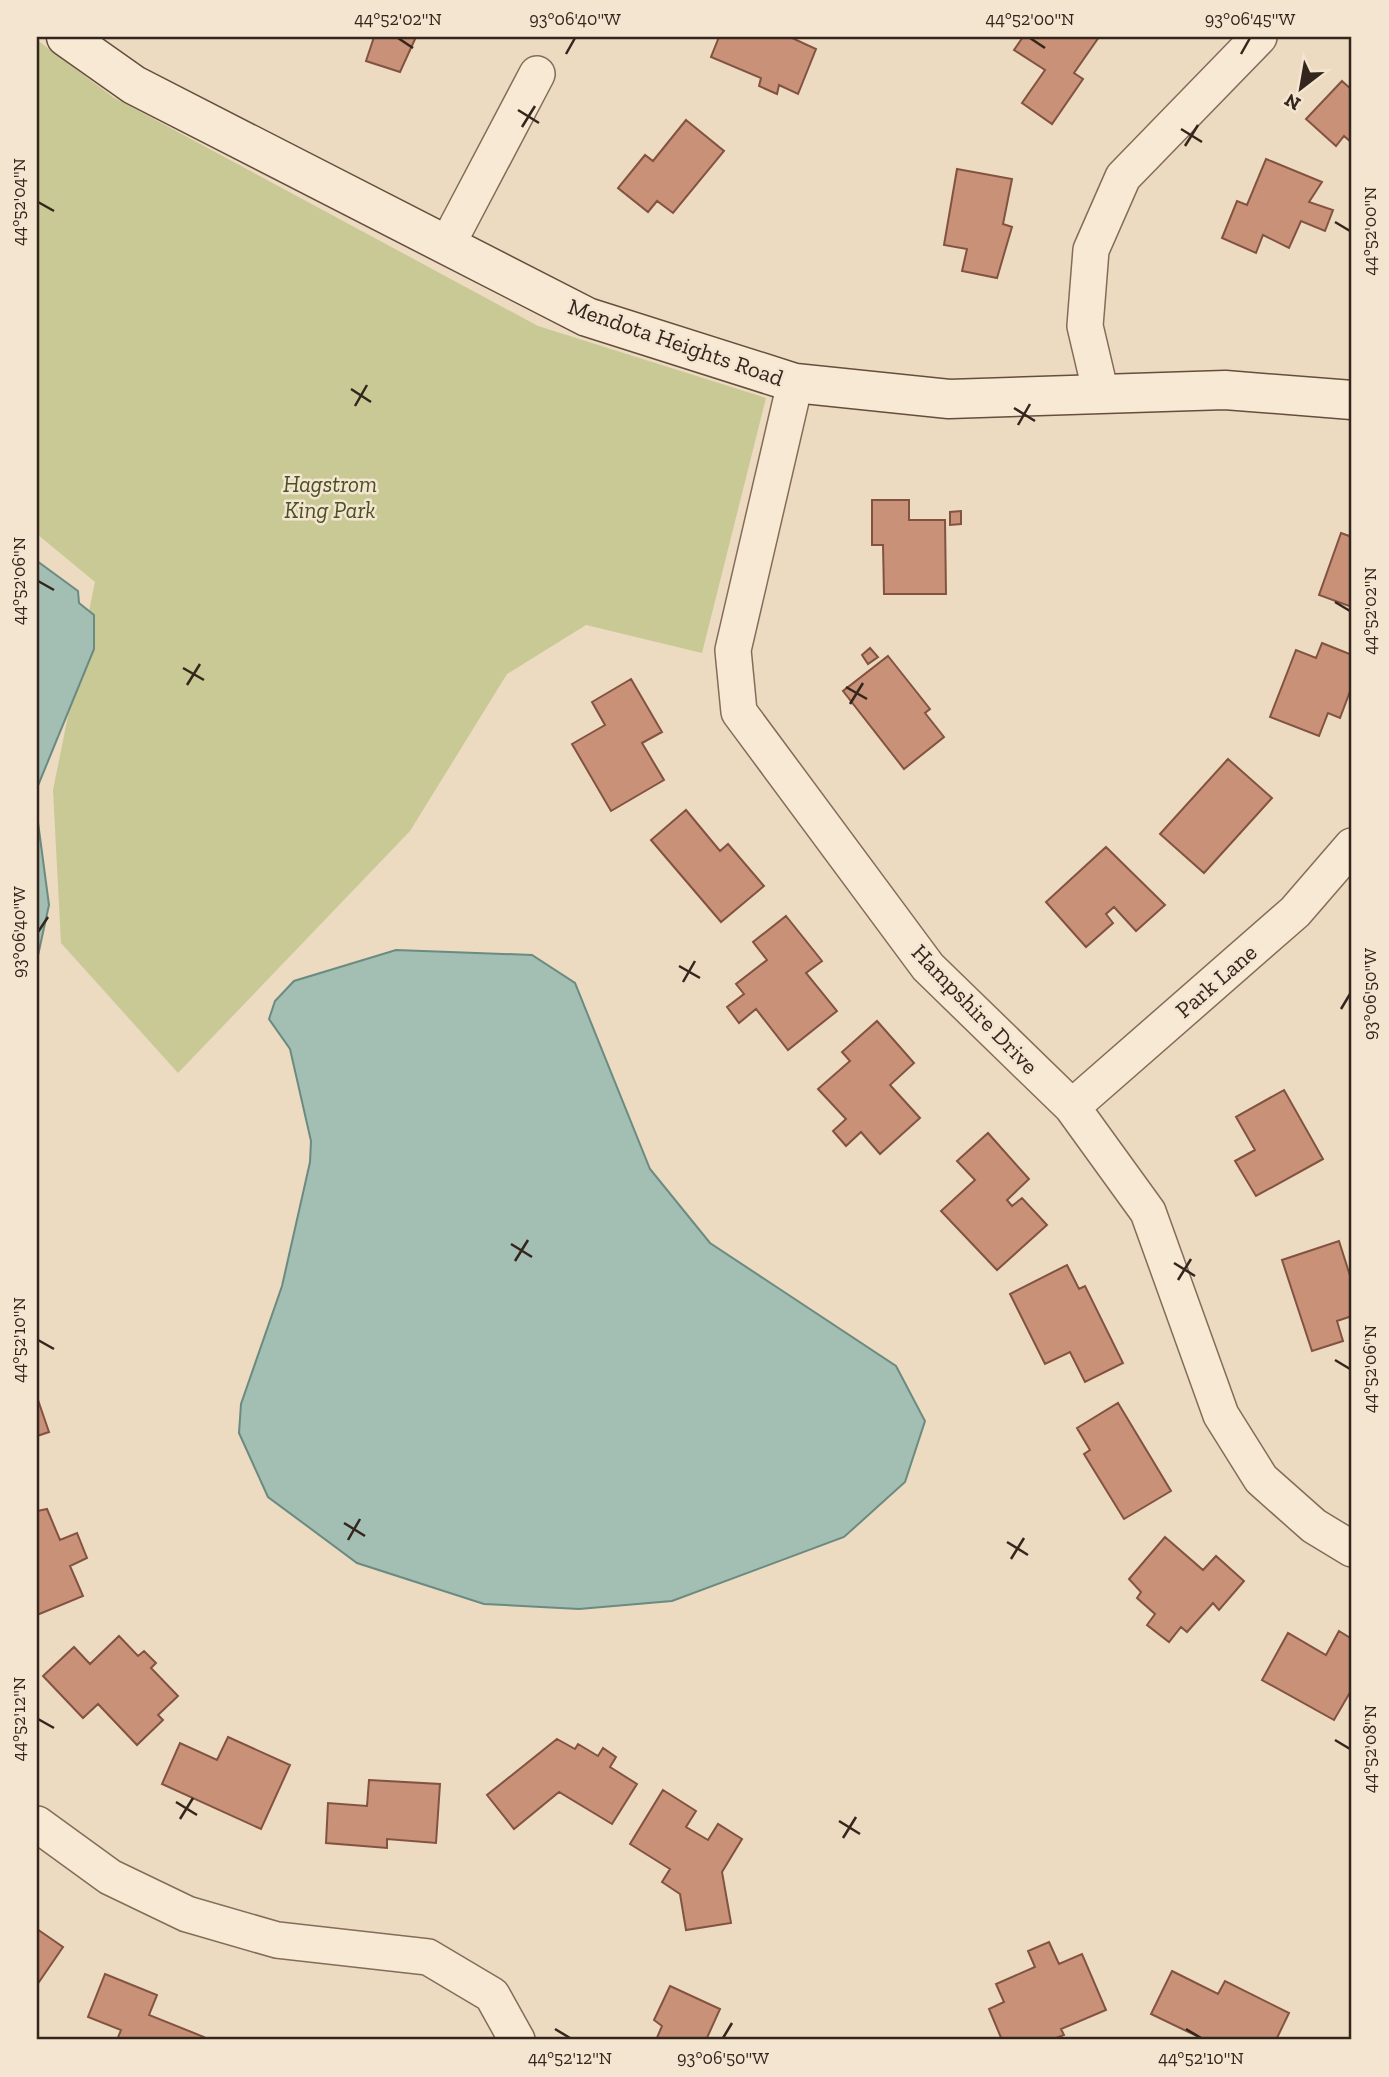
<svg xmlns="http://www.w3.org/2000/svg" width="1389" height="2077" viewBox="0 0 1389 2077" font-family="'Zilla Slab',serif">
<rect width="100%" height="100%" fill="#ecdac1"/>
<!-- green -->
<path fill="#c8c995" d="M 37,40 L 113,97 L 538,326 L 766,398 L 702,653 L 586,625 L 507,674 L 410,831 L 178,1073 L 61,943 L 53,790 L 95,582 L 37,534 Z"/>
<!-- water -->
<path fill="#a3beb3" stroke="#6b8b80" stroke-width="2" d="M 37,561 L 78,591 L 79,603 L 94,615 L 94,649 L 37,788 Z
M 37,815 L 49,905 L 37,960 Z
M 396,950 L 532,955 L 575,983 L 650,1169 L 710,1243 L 896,1366 L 925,1421 L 905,1482 L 844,1537 L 672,1601 L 579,1609 L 484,1604 L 357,1563 L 268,1497 L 239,1433 L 241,1404 L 282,1286 L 310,1162 L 311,1141 L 290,1049 L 269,1019 L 275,1001 L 294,981 Z"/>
<!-- building -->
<path fill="#c89178" stroke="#825340" stroke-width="2" d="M 374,37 L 416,37 L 400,72 L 366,61 Z
M 719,37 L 790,37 L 816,49 L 798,94 L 779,85 L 777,94 L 759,86 L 761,78 L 711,57 Z
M 1023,37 L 1099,37 L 1074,73 L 1083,79 L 1052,124 L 1022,103 L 1045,70 L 1014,50 Z
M 1342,81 L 1352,90 L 1352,143 L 1344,136 L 1336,146 L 1306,119 Z
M 686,120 L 724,151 L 673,213 L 657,201 L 648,212 L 618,188 L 645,155 L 653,161 Z
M 1266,159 L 1322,182 L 1309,202 L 1333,210 L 1325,231 L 1301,221 L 1289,248 L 1263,235 L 1256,253 L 1222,238 L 1237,201 L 1247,205 Z
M 957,169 L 1012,179 L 1003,224 L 1012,227 L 997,278 L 962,271 L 967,249 L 944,245 Z
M 872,500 L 909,500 L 909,520 L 945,520 L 946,594 L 884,594 L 883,545 L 872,545 Z
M 961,511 L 961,524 L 950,525 L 950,512 Z
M 1341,533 L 1352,537 L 1352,607 L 1319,595 Z
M 1322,643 L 1352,655 L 1352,686 L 1340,718 L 1328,713 L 1319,736 L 1270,717 L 1296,650 L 1316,658 Z
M 870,648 L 878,657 L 868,664 L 862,655 Z
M 888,656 L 930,709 L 925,713 L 944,737 L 904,769 L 843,691 Z
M 631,679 L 662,732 L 642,743 L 664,780 L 611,811 L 572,744 L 605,725 L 592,702 Z
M 1228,759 L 1272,798 L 1204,873 L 1160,834 Z
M 686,810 L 720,851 L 728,844 L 764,886 L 721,922 L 651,840 Z
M 1106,847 L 1165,905 L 1136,931 L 1114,907 L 1106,914 L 1113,923 L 1086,947 L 1046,902 Z
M 786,916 L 822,961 L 806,973 L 837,1011 L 788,1050 L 756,1009 L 739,1023 L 727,1007 L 744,994 L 736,984 L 767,960 L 753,942 Z
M 877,1021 L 914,1063 L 890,1085 L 920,1118 L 880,1154 L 861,1132 L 846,1146 L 833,1131 L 846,1119 L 818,1089 L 850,1061 L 842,1052 Z
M 1284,1090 L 1323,1159 L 1256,1196 L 1235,1161 L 1255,1150 L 1236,1117 Z
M 988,1133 L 1029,1179 L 1007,1200 L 1012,1206 L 1022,1198 L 1047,1225 L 997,1270 L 941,1211 L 975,1180 L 957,1161 Z
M 1339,1241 L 1352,1282 L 1352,1316 L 1337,1321 L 1343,1341 L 1312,1351 L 1282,1260 Z
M 1067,1265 L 1079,1289 L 1085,1286 L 1123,1363 L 1085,1382 L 1070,1352 L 1045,1364 L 1010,1294 Z
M 38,1400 L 49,1432 L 37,1436 L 37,1401 Z
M 1118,1403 L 1171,1491 L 1124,1519 L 1084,1454 L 1090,1450 L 1077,1428 Z
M 47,1509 L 60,1540 L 77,1533 L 87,1558 L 70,1566 L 83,1596 L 37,1615 L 37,1511 Z
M 1165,1537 L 1203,1570 L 1216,1556 L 1244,1581 L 1219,1610 L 1213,1603 L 1187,1632 L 1181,1627 L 1169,1642 L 1147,1625 L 1155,1614 L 1137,1598 L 1141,1592 L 1129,1579 Z
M 1339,1631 L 1352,1639 L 1352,1689 L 1334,1720 L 1262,1680 L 1288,1633 L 1326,1655 Z
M 119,1636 L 138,1656 L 144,1651 L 156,1663 L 151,1668 L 178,1696 L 158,1715 L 163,1720 L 137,1745 L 98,1704 L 83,1718 L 43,1676 L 74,1647 L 90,1664 Z
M 228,1737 L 290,1765 L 261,1829 L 162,1784 L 180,1743 L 217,1760 Z
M 557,1739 L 575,1749 L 578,1744 L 598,1756 L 603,1748 L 616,1757 L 610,1767 L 637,1784 L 612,1824 L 559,1792 L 514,1829 L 487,1795 Z
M 369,1780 L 440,1784 L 436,1843 L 387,1839 L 387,1848 L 326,1843 L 328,1803 L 367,1806 Z
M 663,1790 L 696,1811 L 686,1827 L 708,1840 L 718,1824 L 742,1839 L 722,1872 L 731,1923 L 686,1930 L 680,1894 L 662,1882 L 670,1869 L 630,1844 Z
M 37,1929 L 63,1947 L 39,1982 L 37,1980 Z
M 1049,1942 L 1059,1964 L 1082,1954 L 1106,2010 L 1061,2029 L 1064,2035 L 1051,2040 L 1002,2040 L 989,2009 L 1004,2002 L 996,1984 L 1035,1967 L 1028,1951 Z
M 1172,1971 L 1218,1994 L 1225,1981 L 1289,2013 L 1276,2040 L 1205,2040 L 1151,2014 Z
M 105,1974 L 157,1995 L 149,2015 L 204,2037 L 203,2040 L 117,2040 L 121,2030 L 88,2017 Z
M 670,1986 L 720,2009 L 706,2040 L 656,2040 L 662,2026 L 654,2020 Z"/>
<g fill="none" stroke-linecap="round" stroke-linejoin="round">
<!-- street casing -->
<g stroke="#846c59" stroke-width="38">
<path id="street" d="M 447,245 L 537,74
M 795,383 L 733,650 L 739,712 L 928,967 L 1072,1107 L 1148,1212 L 1221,1415 L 1261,1479 L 1314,1526 L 1352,1549
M 1101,394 L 1085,326 L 1091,250 L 1123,177 L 1259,37
M 1072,1107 L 1295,912 L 1352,846
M 37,1824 L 110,1877 L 187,1914 L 277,1940 L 428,1957 L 492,1995 L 517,2040"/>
</g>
<!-- secondary casing -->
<g stroke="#664d3d" stroke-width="41">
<path id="secondary" d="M 66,37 L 134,85 L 587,317 L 795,383 L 949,399 L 1225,390 L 1352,400"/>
</g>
<!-- street -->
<use href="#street" stroke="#f7e9d3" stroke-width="35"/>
<!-- secondary -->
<use href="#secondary" stroke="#f7e9d3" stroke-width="38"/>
</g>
<!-- ticks -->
<path fill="none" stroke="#34261d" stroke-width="2.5" d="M 398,38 L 413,48M 1030,38 L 1045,48M 566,54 L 575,38M 1241,54 L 1250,38M 518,110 L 539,123M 522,127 L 535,106M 1181,129 L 1202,142M 1185,146 L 1198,125M 38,202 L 54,211M 1335,222 L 1350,231M 351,389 L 371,402M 355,406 L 367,385M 1014,408 L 1035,421M 1018,425 L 1030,404M 38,581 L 54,590M 1335,602 L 1350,611M 183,668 L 204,680M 187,685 L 200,664M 846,687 L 867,699M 850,704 L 863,683M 38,932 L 48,917M 679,966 L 700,978M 683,982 L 695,961M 1341,1009 L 1350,994M 511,1244 L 532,1257M 515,1261 L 528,1240M 1174,1263 L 1195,1276M 1178,1280 L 1191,1259M 38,1340 L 54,1349M 1335,1360 L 1350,1369M 344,1523 L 365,1536M 348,1540 L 360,1519M 1007,1542 L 1028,1555M 1011,1559 L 1024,1538M 38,1719 L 54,1728M 1335,1740 L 1350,1749M 176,1802 L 197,1815M 180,1819 L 193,1798M 839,1821 L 860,1834M 843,1838 L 856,1817M 555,2029 L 570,2038M 1186,2029 L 1201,2038M 723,2038 L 732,2023"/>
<g text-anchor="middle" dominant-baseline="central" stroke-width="5" stroke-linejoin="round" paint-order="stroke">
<!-- street labels -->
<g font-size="23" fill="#34261d" stroke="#f3e5d0">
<text transform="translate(676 342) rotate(19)">Mendota Heights Road</text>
<text transform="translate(1216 981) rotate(-41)">Park Lane</text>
<text transform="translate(975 1009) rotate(46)">Hampshire Drive</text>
</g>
<!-- park labels -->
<g font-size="23" font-style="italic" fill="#495024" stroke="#f3e5d0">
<text x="330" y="484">Hagstrom<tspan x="330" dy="26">King Park</tspan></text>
</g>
</g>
<!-- border -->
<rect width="1389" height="2077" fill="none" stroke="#f3e5d0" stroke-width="77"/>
<!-- north arrow -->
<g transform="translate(1301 88) rotate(211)" stroke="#f3e5d0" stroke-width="5" paint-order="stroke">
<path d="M0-5L12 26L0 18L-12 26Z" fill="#34261d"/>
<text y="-10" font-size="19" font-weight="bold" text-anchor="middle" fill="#34261d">N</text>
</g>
<rect x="38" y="38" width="1312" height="2000" fill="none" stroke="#34261d" stroke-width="2.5"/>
<g font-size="18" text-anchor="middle" fill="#34261d">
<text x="398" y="25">44°52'02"N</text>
<text x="575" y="25">93°06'40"W</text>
<text x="1030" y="25">44°52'00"N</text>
<text x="1250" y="25">93°06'45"W</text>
<text transform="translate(19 202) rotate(-90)" y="6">44°52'04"N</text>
<text transform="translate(1370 231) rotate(-90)" y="6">44°52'00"N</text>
<text transform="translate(19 581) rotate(-90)" y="6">44°52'06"N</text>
<text transform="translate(1370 611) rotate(-90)" y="6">44°52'02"N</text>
<text transform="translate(19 932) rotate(-90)" y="6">93°06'40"W</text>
<text transform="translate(1370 994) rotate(-90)" y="6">93°06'50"W</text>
<text transform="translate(19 1340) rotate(-90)" y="6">44°52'10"N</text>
<text transform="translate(1370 1369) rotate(-90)" y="6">44°52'06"N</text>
<text transform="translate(19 1719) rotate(-90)" y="6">44°52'12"N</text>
<text transform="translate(1370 1749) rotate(-90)" y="6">44°52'08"N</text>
<text x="570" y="2064">44°52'12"N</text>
<text x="723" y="2064">93°06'50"W</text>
<text x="1201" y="2064">44°52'10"N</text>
</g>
</svg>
